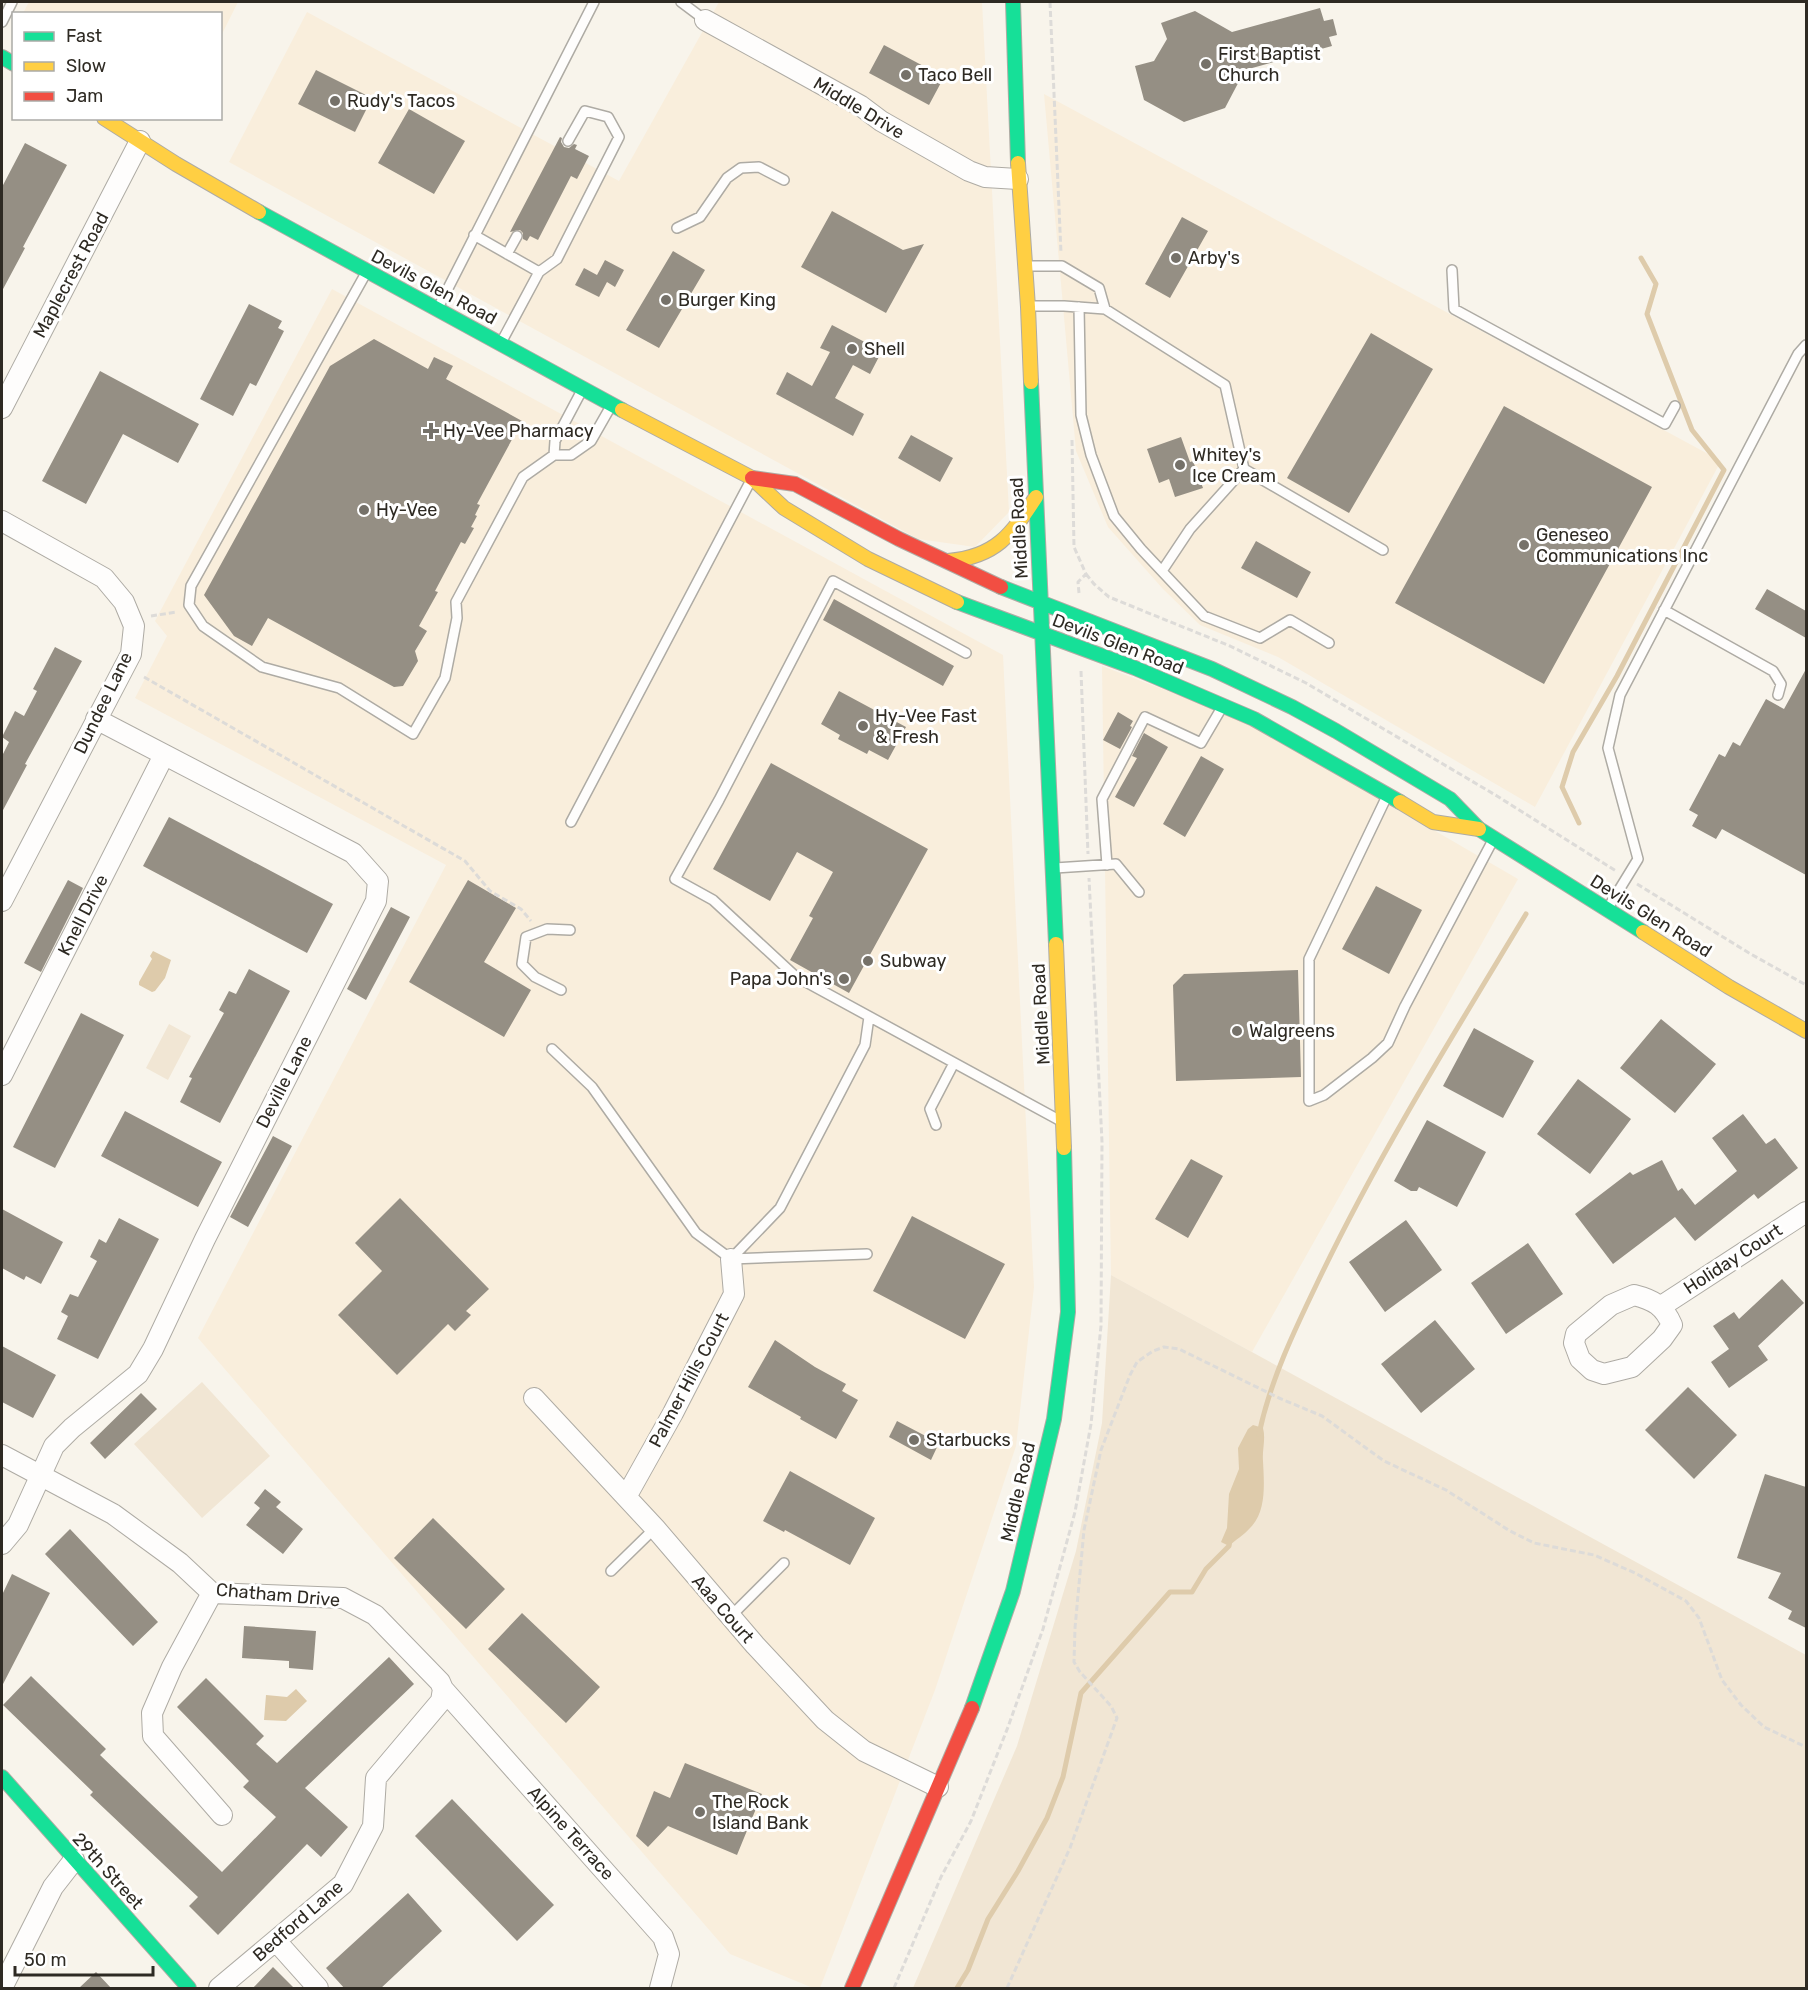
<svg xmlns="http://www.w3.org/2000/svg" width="1808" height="1990" viewBox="0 0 1808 1990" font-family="Rubik,sans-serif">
<rect width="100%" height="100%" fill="#f8f4eb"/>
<!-- built -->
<path fill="#f9eedc" d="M 29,2 L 238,2 L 221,36 L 220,14 L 23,13 Z
M 719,2 L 982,2 L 1009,512 L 975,547 L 918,539 L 229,162 L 307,12 L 619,181 Z
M 1044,94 L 1721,461 L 1535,807 L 1278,657 L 1200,625 L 1163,589 L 1108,527 L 1076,451 Z
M 332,289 L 1003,655 L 1034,1287 L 1016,1446 L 935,1690 L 820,1988 L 813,1988 L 730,1954 L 198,1338 L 446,865 L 135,698 L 167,636 L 155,621 Z
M 1102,666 L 1246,721 L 1518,879 L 1252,1352 L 1111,1275 Z"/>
<!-- green -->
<path fill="#f1e6d4" d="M 169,1024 L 191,1036 L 168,1080 L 146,1068 Z
M 1111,1275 L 1806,1655 L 1806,1988 L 913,1988 L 1017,1746 L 1076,1551 L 1102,1423 Z
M 202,1382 L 270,1456 L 202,1518 L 134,1444 Z"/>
<!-- water -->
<path fill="#decbab" d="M 153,951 L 171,960 L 165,978 L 155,991 L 152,992 L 139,985 L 139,982 L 152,959 L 150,956 Z
M 1253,1425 L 1263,1428 C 1266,1439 1262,1450 1263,1461 C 1264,1482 1267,1512 1250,1528 C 1244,1535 1235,1540 1229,1546 L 1221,1542 L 1227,1528 L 1229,1494 L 1239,1469 L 1238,1448 L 1248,1429 Z
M 296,1689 L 307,1701 L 286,1721 L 264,1720 L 266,1695 L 287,1697 Z"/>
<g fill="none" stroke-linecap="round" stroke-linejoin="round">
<!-- stream -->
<path stroke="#decbab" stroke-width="5" d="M 1579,823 L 1562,787 L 1573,752 L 1617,676 L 1724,470 L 1692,430 L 1647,314 L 1656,284 L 1641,258
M 1259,1434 C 1271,1377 1297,1325 1322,1273 C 1382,1149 1455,1032 1526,914
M 957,1988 L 968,1970 L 988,1919 L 1018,1871 L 1047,1818 L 1063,1777 L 1081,1693 L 1170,1592 L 1192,1592 L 1206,1569 L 1229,1546 L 1230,1541"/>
</g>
<!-- building -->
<path fill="#958f84" d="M 1320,8 L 1324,21 L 1333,19 L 1337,35 L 1329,37 L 1332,46 L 1245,70 L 1225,108 L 1184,122 L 1144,100 L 1135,66 L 1154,61 L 1167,39 L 1161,23 L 1195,11 L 1232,32 Z
M 884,45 L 944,77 L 929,105 L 869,73 Z
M 316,70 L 372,98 L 355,132 L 298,104 Z
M 409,109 L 465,141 L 434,194 L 378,163 Z
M 560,137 L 562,138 L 561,142 L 564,147 L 569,148 L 574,144 L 577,145 L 575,149 L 589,156 L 577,179 L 571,176 L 538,240 L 530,236 L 527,241 L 523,239 L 523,233 L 520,230 L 510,232 Z
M 25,143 L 67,165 L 23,247 L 25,248 L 2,291 L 2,187 Z
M 832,211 L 903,250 L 924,244 L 886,313 L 801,267 Z
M 1182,217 L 1208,231 L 1170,298 L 1145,284 Z
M 673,251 L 705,270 L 659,348 L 626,330 Z
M 605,260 L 624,270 L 615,287 L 607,282 L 599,297 L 575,285 L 584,268 L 597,275 Z
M 249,304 L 282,321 L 278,328 L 284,331 L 256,386 L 250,383 L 233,416 L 200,399 Z
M 832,325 L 882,351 L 870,374 L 853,365 L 835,398 L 864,414 L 853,436 L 776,394 L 787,372 L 812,386 L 830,352 L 820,348 Z
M 1371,333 L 1433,369 L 1349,513 L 1287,478 Z
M 374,339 L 428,369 L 434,357 L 453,366 L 446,379 L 522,421 L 477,504 L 480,505 L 475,515 L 477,516 L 471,527 L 474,528 L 465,544 L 461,542 L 435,591 L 438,592 L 419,626 L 427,631 L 415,651 L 418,661 L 403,686 L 394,687 L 268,618 L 252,646 L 234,636 L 204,595 L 330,366 Z
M 100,371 L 199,424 L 178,463 L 123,434 L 86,504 L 42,481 Z
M 1504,406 L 1652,487 L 1544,684 L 1395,603 Z
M 911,435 L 953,458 L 940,482 L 898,458 Z
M 1181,437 L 1190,462 L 1193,461 L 1203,488 L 1175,497 L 1169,479 L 1159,483 L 1147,449 Z
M 1256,541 L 1311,572 L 1297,598 L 1241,568 Z
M 1767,589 L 1806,611 L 1806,638 L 1755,609 Z
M 834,599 L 954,666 L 943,686 L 823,620 Z
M 55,647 L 82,661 L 25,764 L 27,765 L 2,812 L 2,756 L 9,742 L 2,737 L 15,711 L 24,716 L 37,691 L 33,689 Z
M 1806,669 L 1806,875 L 1722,829 L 1716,839 L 1692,826 L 1698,815 L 1689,810 L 1719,754 L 1725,757 L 1733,742 L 1740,746 L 1766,699 L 1784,709 Z
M 839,691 L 906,727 L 888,760 L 869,750 L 867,754 L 838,739 L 840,735 L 821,724 Z
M 1118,712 L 1133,721 L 1130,726 L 1132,727 L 1120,749 L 1103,740 Z
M 1144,733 L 1168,747 L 1134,807 L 1115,797 L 1137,758 L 1132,756 Z
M 1201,756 L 1224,769 L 1185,837 L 1163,824 Z
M 771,763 L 928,849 L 849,993 L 790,960 L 813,918 L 809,916 L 833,872 L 797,852 L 770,901 L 713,869 Z
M 169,817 L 333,904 L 307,953 L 143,866 Z
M 68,880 L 83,888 L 41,972 L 24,963 Z
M 468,880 L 516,908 L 484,962 L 531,990 L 504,1037 L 409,982 Z
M 1376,886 L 1422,910 L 1389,974 L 1342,949 Z
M 391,907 L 410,917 L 366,1000 L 347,989 Z
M 249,969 L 290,991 L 220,1123 L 180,1102 L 192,1078 L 189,1077 L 224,1013 L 219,1010 L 229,991 L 236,994 Z
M 1298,970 L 1301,1077 L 1176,1081 L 1173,985 L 1184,974 Z
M 81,1013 L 124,1035 L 55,1168 L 13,1147 Z
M 1661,1019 L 1716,1064 L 1675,1113 L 1620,1068 Z
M 1474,1028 L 1534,1061 L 1503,1118 L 1443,1086 Z
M 1578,1079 L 1631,1119 L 1590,1174 L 1537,1134 Z
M 125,1111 L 222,1162 L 198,1207 L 101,1156 Z
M 1743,1114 L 1766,1144 L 1775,1138 L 1798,1168 L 1758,1199 L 1754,1194 L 1695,1241 L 1675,1217 L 1613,1264 L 1575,1214 L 1630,1172 L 1633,1175 L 1662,1160 L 1678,1191 L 1682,1188 L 1695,1205 L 1737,1171 L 1712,1138 Z
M 1427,1120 L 1486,1152 L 1457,1207 L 1419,1187 L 1417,1191 L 1411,1191 L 1394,1181 Z
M 273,1136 L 292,1146 L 248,1227 L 230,1217 Z
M 1191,1159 L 1223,1176 L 1188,1238 L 1155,1219 Z
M 400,1198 L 489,1289 L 466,1311 L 471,1315 L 455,1331 L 448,1324 L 397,1375 L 338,1315 L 382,1271 L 355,1243 Z
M 2,1209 L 63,1242 L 41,1284 L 26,1276 L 24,1280 L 2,1268 Z
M 912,1216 L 1005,1264 L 965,1339 L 873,1291 Z
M 119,1218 L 159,1239 L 98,1359 L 57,1339 L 68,1316 L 61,1312 L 70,1294 L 78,1297 L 97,1261 L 90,1257 L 99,1239 L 106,1243 Z
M 1406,1220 L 1442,1270 L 1385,1312 L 1349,1262 Z
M 1528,1243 L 1563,1294 L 1506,1334 L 1471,1283 Z
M 1782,1279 L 1804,1303 L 1758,1346 L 1768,1360 L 1729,1388 L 1711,1362 L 1729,1349 L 1713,1326 L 1734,1312 L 1739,1319 Z
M 1435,1320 L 1475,1369 L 1421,1413 L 1381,1364 Z
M 775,1340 L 815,1367 L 846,1384 L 842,1391 L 858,1400 L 836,1439 L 800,1419 L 801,1417 L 748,1387 Z
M 2,1346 L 56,1375 L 33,1418 L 2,1402 Z
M 1688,1387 L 1737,1435 L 1694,1479 L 1645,1430 Z
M 141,1393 L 157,1409 L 105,1459 L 90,1443 Z
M 897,1421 L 939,1443 L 931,1460 L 889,1437 Z
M 790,1471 L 875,1518 L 850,1565 L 785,1530 L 784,1532 L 763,1521 Z
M 1765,1474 L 1806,1487 L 1806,1628 L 1788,1619 L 1792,1611 L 1768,1598 L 1781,1573 L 1737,1558 Z
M 265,1489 L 281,1502 L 276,1507 L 303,1529 L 283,1554 L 246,1525 L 260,1508 L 254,1503 Z
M 433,1518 L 505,1589 L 466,1629 L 394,1558 Z
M 70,1529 L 158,1622 L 133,1646 L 45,1554 Z
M 12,1574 L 50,1593 L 2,1686 L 2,1595 Z
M 522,1613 L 600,1687 L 566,1723 L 488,1649 Z
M 244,1626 L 316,1631 L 313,1670 L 289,1668 L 289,1661 L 242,1658 Z
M 389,1657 L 414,1684 L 305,1788 L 348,1827 L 321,1857 L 307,1844 L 218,1935 L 189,1906 L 198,1897 L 90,1795 L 93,1792 L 3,1705 L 31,1676 L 106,1749 L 100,1755 L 222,1872 L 276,1817 L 243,1787 L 249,1781 L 177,1707 L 206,1678 L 264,1736 L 256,1744 L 277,1763 Z
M 685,1763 L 762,1794 L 737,1855 L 668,1826 L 648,1847 L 636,1836 L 654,1791 L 670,1798 Z
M 452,1799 L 554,1905 L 517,1941 L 415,1836 Z
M 408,1893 L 442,1931 L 380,1989 L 345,1989 L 326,1968 Z
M 273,1967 L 295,1989 L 252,1989 Z
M 96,1972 L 112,1989 L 78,1989 Z"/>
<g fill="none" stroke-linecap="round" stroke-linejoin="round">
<!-- lane casing -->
<g stroke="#aeaba4" stroke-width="12">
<path id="lane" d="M 681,2 L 705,20
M 2,22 L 12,2
M 677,228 L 700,217 L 727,178 L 741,168 L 759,167 L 784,180
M 474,235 L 539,272 L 502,341
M 507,254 L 517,236
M 1028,266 L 1062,266 L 1099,288 L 1105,309
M 1452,270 L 1454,309 L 1665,424 L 1675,406
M 539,272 L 557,259 L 619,137 L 608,117 L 585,111 L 568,141
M 366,273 L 191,586 L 189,605 L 203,626 L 262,667 L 339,688 L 413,734 L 445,678 L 457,618 L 456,602 L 523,477 L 554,455 L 571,455 L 591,441 L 611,406
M 439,306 L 594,2
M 1032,306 L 1064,306 L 1105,309 L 1225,385 L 1244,469 L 1190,529 L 1162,571
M 1079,307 L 1081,415 L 1091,455 L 1114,516 L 1141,549 L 1204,616 L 1260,638 L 1290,620 L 1329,643
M 554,455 L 555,441 L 581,392
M 1244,469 L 1383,550
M 1664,610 L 1773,671 L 1781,684 L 1778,695
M 966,653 L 833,581 L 719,800 L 675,879 L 713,900 L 795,976 L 1059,1120
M 1387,796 L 1309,959 L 1309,1101 L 1324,1095 L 1372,1058 L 1388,1043 L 1405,1006 L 1493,840
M 571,822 L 750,482
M 1107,865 L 1102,799 L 1145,717 L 1201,743 L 1221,709
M 1055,868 L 1116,864 L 1139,892
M 1608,908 L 1638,859 L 1608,748 L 1620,695 L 1798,354 L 1806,345
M 561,990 L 535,977 L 522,964 L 526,937 L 547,929 L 570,930
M 552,1049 L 592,1087 L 696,1233 L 731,1259 L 867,1254
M 936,1125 L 930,1109 L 954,1063
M 731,1259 L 780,1208 L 865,1045 L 869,1017
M 611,1571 L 655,1528
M 730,1617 L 784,1563"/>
</g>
<!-- street casing -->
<g stroke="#aeaba4" stroke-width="22">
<path id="street" d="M 705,20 L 861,106 L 881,121 L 969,171 L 985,177 L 1018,179
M 2,408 L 140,141
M 2,521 L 104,578 L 124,602 L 134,626 L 131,654 L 2,901
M 2,1075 L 164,755
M 1634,1295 C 1654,1300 1664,1306 1672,1325 L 1662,1339 L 1632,1367 L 1604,1374 L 1592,1370 L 1580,1359 L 1574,1343 L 1576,1334 L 1611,1305 Z
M 1660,1307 L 1806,1212
M 534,1398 L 655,1528 L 755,1645 L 825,1720 L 864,1751 L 938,1787
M 2,1455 L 113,1514 L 180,1563 L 212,1593 L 343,1598 L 375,1615 L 440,1682 L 443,1689 L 663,1937 L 669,1954 L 660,1988
M 626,1497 L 673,1413 L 734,1294 L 731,1259
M 2,1544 L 18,1525 L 54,1446 L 72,1428 L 138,1374 L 153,1349 L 205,1239 L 376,901 L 378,881 L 353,853 L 96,719
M 212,1593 L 172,1667 L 152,1713 L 153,1736 L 222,1815
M 276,1941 L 318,1988
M 2,1988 L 53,1887 L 74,1860
M 219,1988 L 343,1884 L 373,1826 L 376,1778 L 441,1701 L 443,1689"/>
</g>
<!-- fast casing -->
<g stroke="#aeaba4" stroke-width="16">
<path id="fast" d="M 1013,2 L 1018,163
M 2,57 L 14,64
M 259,212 L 622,410
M 1031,382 L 1056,944
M 1001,587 L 1212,669 L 1292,707 L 1336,731 L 1450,799 L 1479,829 L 1643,932
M 957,602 L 1135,668 L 1254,719 L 1400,802
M 972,1708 L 1013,1591 L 1054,1419 L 1068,1312 L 1064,1148
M 2,1777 L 189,1988"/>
</g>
<!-- slow casing -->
<g stroke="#aeaba4" stroke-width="16">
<path id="slow" d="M 104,118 L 176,164 L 259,212
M 1018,163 L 1028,307 L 1031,382
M 622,410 L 752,478 L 784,508 L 868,559 L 957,602
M 948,561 C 996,557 1011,535 1036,497
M 1400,802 L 1433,822 L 1479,829
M 1643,932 L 1729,987 L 1806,1031
M 1056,944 L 1064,1148"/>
</g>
<!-- jam casing -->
<g stroke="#aeaba4" stroke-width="16">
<path id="jam" d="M 752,478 L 795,484 L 899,539 L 1001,587
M 852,1988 L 972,1708"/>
</g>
<!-- path -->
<path stroke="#dddbd8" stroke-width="3" stroke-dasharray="6 3" stroke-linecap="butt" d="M 1050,2 L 1061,253
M 1072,440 L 1074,547 L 1086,574 L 1078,582 L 1079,593
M 1086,574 L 1094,584 L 1109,597 L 1230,646 L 1306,683 L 1497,796 L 1616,871
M 151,616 L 177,612
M 1081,671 L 1088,854
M 144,677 L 465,861 L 490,891 L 521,909 L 531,921
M 1637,884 L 1749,953 L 1806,985
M 894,1988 L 941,1877 L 971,1821 L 1008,1727 L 1043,1629 L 1075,1512 L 1091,1424 L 1101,1326 L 1102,1142 L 1089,878
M 1007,1988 L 1070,1848 L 1117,1718 L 1111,1706 L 1080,1672 L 1074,1662 L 1075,1628 L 1084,1530 L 1101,1450 L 1130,1375 L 1137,1362 L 1153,1351 L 1164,1347 L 1179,1349 L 1279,1398 L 1322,1416 L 1384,1461 L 1446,1490 L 1510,1531 L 1534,1543 L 1594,1555 L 1635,1573 L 1686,1601 L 1699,1618 L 1722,1680 L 1741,1705 L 1764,1727 L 1806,1747"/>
<!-- lane -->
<use href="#lane" stroke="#fefdfc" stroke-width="9"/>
<!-- street -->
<use href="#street" stroke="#fefdfc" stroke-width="20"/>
<!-- fast -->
<use href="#fast" stroke="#16e098" stroke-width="14"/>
<!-- slow -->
<use href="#slow" stroke="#ffcf43" stroke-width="14"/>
<!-- jam -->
<use href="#jam" stroke="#f24e42" stroke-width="14"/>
</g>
<!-- markers -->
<g fill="#757169" stroke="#fff" stroke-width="2">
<circle cx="1206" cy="64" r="6"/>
<circle cx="906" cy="75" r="6"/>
<circle cx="335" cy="101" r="6"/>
<circle cx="1176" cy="258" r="6"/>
<circle cx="666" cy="300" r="6"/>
<circle cx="852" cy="349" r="6"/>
<path d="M428 422h6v6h6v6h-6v6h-6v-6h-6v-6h6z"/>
<circle cx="1180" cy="465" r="6"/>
<circle cx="364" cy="510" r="6"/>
<circle cx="1524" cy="545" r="6"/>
<circle cx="863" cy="726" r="6"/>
<circle cx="868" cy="961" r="6"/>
<circle cx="844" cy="979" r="6"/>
<circle cx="1237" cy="1031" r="6"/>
<circle cx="914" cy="1440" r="6"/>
<circle cx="700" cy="1812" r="6"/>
</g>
<g text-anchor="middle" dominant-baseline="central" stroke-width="6" stroke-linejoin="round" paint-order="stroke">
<!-- poi labels -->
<g font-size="18" fill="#2e2a23" stroke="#fff" text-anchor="start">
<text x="1218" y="54">First Baptist<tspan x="1218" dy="21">Church</tspan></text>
<text x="918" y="75">Taco Bell</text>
<text x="347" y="101">Rudy's Tacos</text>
<text x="1188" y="258">Arby's</text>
<text x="678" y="300">Burger King</text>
<text x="864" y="349">Shell</text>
<text x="443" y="431">Hy-Vee Pharmacy</text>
<text x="1192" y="455">Whitey's<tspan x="1192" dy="21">Ice Cream</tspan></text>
<text x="376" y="510">Hy-Vee</text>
<text x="1536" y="535">Geneseo<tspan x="1536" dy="21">Communications Inc</tspan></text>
<text x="875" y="716">Hy-Vee Fast<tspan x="875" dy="21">&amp; Fresh</tspan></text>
<text x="880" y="961">Subway</text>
<text x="832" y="979" text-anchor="end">Papa John's</text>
<text x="1249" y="1031">Walgreens</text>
<text x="926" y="1440">Starbucks</text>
<text x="712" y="1802">The Rock<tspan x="712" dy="21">Island Bank</tspan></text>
</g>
<!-- street labels -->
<g font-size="18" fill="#2e2a23" stroke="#fff">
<text transform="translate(859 108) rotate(31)">Middle Drive</text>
<text transform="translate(71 275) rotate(-62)">Maplecrest Road</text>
<text transform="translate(434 287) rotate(28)">Devils Glen Road</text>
<text transform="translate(1019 528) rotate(-93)">Middle Road</text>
<text transform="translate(1118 644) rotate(21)">Devils Glen Road</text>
<text transform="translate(103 703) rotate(-64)">Dundee Lane</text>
<text transform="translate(83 915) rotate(-63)">Knell Drive</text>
<text transform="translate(1651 916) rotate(32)">Devils Glen Road</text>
<text transform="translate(1041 1014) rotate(-93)">Middle Road</text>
<text transform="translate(284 1082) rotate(-63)">Deville Lane</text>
<text transform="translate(1733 1259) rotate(-33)">Holiday Court</text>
<text transform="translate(689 1380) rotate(-62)">Palmer Hills Court</text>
<text transform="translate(1018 1492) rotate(-77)">Middle Road</text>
<text transform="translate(278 1595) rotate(5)">Chatham Drive</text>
<text transform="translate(723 1609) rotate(49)">Aaa Court</text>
<text transform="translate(571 1833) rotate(48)">Alpine Terrace</text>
<text transform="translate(108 1871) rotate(48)">29th Street</text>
<text transform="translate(298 1921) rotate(-41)">Bedford Lane</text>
</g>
</g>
<!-- border -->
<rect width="1808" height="1990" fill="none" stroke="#2e2a23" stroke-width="6"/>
<!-- legend -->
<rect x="12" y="12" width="210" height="108" fill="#ffffff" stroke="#abaaa7" stroke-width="1.5"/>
<rect x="24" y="32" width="30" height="9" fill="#16e098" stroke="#abaaa7" stroke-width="1.5"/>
<text x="66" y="42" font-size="18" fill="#2e2a23">Fast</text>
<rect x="24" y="62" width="30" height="9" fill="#ffcf43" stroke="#abaaa7" stroke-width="1.5"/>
<text x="66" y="72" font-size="18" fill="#2e2a23">Slow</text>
<rect x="24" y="92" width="30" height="9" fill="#f24e42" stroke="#abaaa7" stroke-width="1.5"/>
<text x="66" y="102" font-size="18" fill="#2e2a23">Jam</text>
<!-- scale -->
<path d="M15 1966v9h138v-9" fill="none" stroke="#2e2a23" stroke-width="3"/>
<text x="24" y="1966" font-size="18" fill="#2e2a23" stroke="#ffffff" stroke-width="4.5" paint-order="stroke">50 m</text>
</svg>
